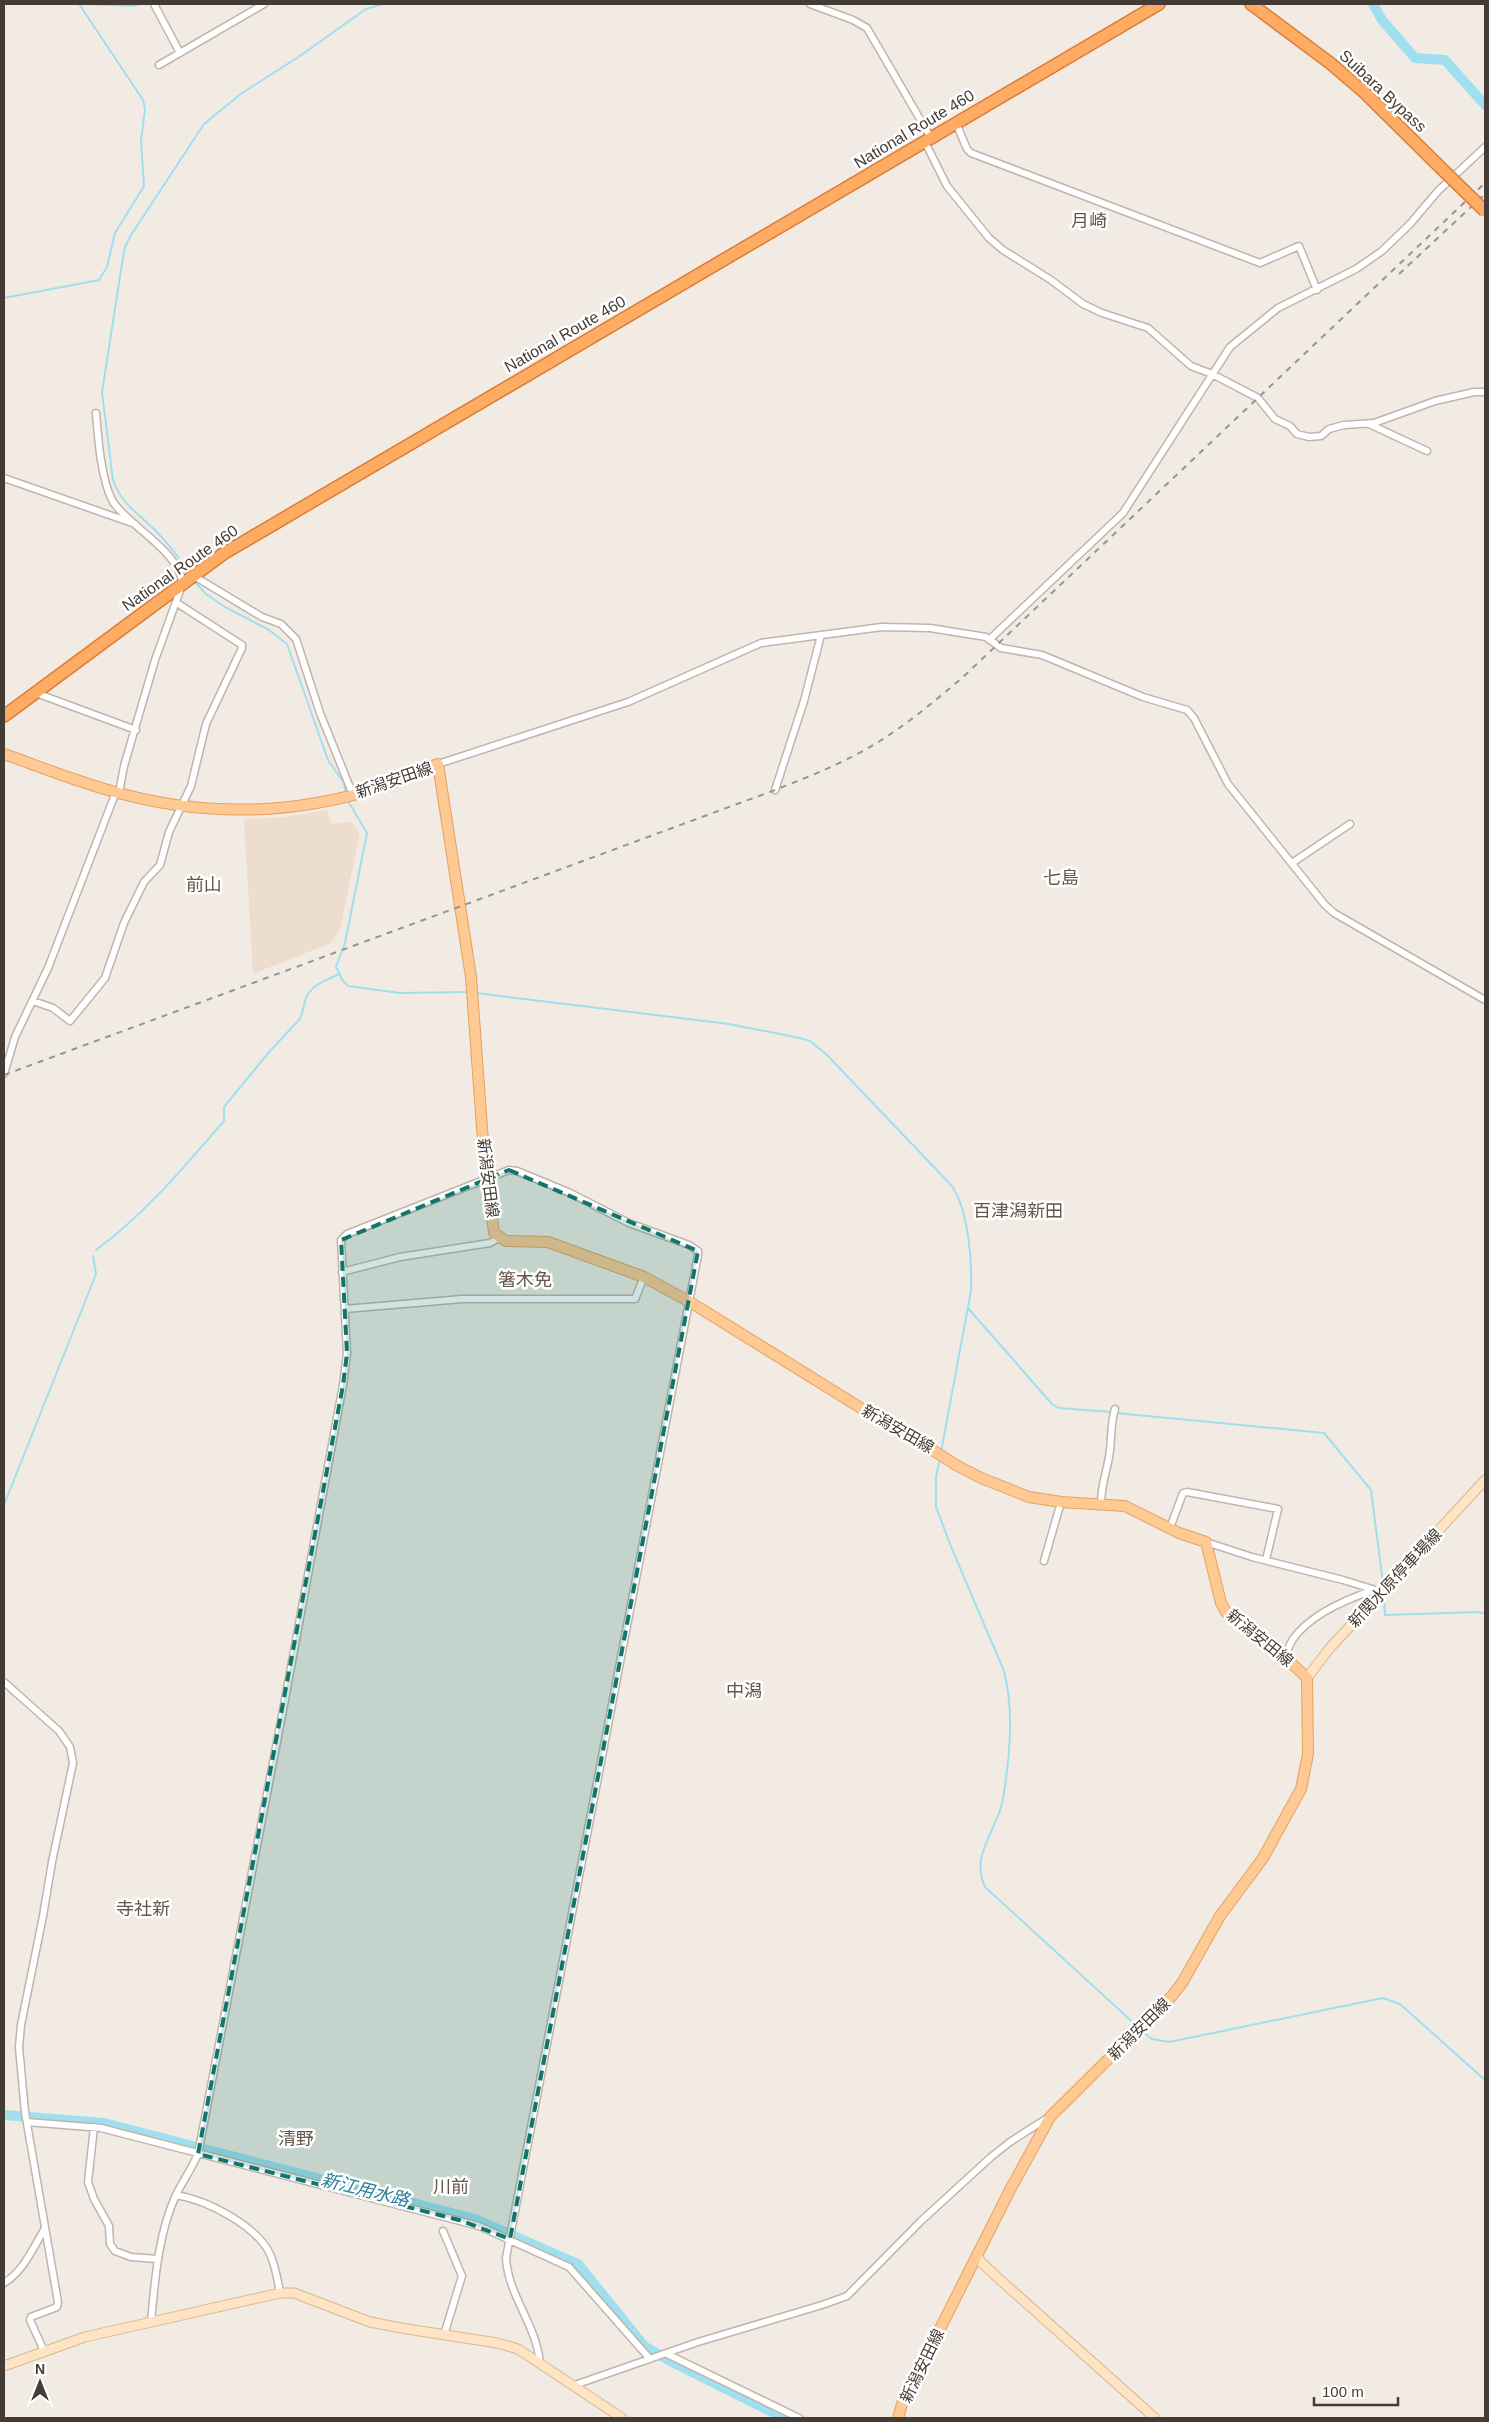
<svg xmlns="http://www.w3.org/2000/svg" width="1489" height="2422" viewBox="0 0 1489 2422" font-family="Helvetica,'Noto Sans JP',sans-serif">
<rect width="100%" height="100%" fill="#f2ebe4"/>
<!-- education -->
<path fill="#ecddce" d="M 327,810 L 332,824 L 351,822 L 358,829 L 359,838 L 340,929 L 331,943 L 253,974 L 244,819 L 285,817 Z"/>
<g fill="none" stroke-linecap="round" stroke-linejoin="round">
<!-- stream -->
<path stroke="#a0dff0" stroke-width="2" d="M 84,4 L 134,6 L 139,4
M 4,298 L 99,280 L 107,267 L 115,233 L 144,186 L 141,141 L 145,109 L 143,100 L 79,4
M 189,573 C 179,557 166,541 152,527 C 136,512 121,503 113,480 L 102,392 L 122,264 L 125,247 L 131,235 L 204,124 L 242,93 L 297,58 L 366,9 L 383,4
M 194,581 L 206,594 L 225,607 L 269,630 L 287,644 L 328,760 L 344,783 L 346,794
M 348,801 L 367,833 L 345,943 L 336,967 L 343,981 L 348,986 L 400,993 L 469,992
M 476,993 L 729,1024 L 800,1038 L 810,1041 L 826,1054 L 952,1186 C 969,1213 972,1260 971,1291 L 941,1452
M 96,1250 C 146,1213 184,1167 224,1121 L 224,1107 L 269,1052 L 299,1020 C 303,1014 303,1008 305,1001 C 309,985 326,981 339,974
M 968,1308 L 1052,1404 L 1059,1408 L 1111,1412
M 1116,1413 L 1324,1433 L 1371,1490 L 1383,1583
M 940,1459 L 936,1476 L 936,1507 L 952,1549 L 1004,1671 C 1014,1711 1010,1753 1004,1793 C 1000,1829 969,1853 985,1887 L 1137,2026
M 4,1505 L 96,1274 L 93,1256
M 1384,1599 L 1385,1615 L 1479,1612 L 1485,1614
M 1142,2031 L 1152,2039 L 1169,2042 L 1383,1998 L 1400,2004 L 1485,2080"/>
<!-- river -->
<path stroke="#a0dff0" stroke-width="10" d="M 1373,4 L 1382,20 L 1415,58 L 1445,60 L 1485,105
M 4,2115 L 104,2123 L 475,2219 L 578,2264 L 644,2346 L 670,2361 L 784,2418"/>
<!-- street casing -->
<g stroke="#c1b4aa" stroke-width="9">
<path id="street" d="M 154,4 L 180,53
M 810,4 L 853,20 L 867,28 L 931,138
M 159,65 L 264,4
M 956,123 L 967,149 L 971,153 L 1260,263 L 1299,246 L 1317,290
M 925,142 L 947,186 L 989,238 L 1003,250 L 1051,280 L 1083,304 L 1102,313 L 1148,328 L 1191,366 L 1212,374 L 1258,398 L 1275,419 L 1290,426 L 1297,434 L 1309,437 L 1321,436 L 1329,429 L 1344,425 L 1374,423 L 1435,401 L 1474,392 L 1485,392
M 1369,424 L 1427,451
M 4,478 L 135,524
M 194,576 L 262,617 L 281,624 L 296,639 L 320,713 L 353,795
M 990,639 L 1123,513 L 1230,347 L 1278,308 L 1356,269 L 1382,251 L 1410,224 L 1438,191 L 1485,147
M 36,693 L 136,730
M 438,764 L 628,702 L 761,643 L 882,627 L 930,628 L 986,637 L 1001,648 L 1042,655 L 1143,697 L 1187,710 L 1194,718 L 1228,784 L 1325,905 L 1334,913 L 1485,1000
M 775,790 L 804,701 L 821,635
M 1292,863 L 1350,824
M 33,1001 L 53,1008 L 70,1021 L 105,978 L 124,923 L 144,882 L 160,865 L 169,832 L 191,786 L 206,724 L 242,648 L 242,645 L 177,603
M 4,1074 L 15,1037 L 48,968 L 114,797 L 119,793 L 124,766 L 155,660 L 182,585 C 183,553 125,524 112,500 C 101,478 98,438 96,413
M 342,1272 L 400,1257 L 490,1243 L 499,1238
M 345,1309 L 462,1299 L 635,1299 L 644,1277
M 1101,1504 C 1101,1486 1106,1474 1109,1457 C 1112,1441 1110,1424 1115,1409
M 1170,1528 L 1183,1493 L 1187,1492 L 1278,1509 L 1266,1560
M 1206,1542 L 1252,1557 L 1343,1580 L 1382,1592
M 1044,1561 L 1061,1502
M 1285,1657 C 1288,1651 1289,1645 1293,1639 C 1310,1615 1347,1599 1374,1590
M 4,1682 L 59,1731 L 70,1747 L 73,1763 L 52,1862 L 43,1916 L 21,2025 L 19,2047 L 25,2112 L 58,2302 L 57,2307 L 31,2317 L 30,2320 L 44,2351
M 27,2122 L 101,2128 L 479,2226 L 569,2267 L 650,2359
M 94,2127 L 88,2182 L 94,2199 L 109,2226 L 110,2244 L 115,2251 L 131,2257 L 157,2259
M 176,2195 C 207,2200 258,2226 271,2256 C 275,2267 278,2281 280,2293
M 443,2231 L 462,2276 L 444,2335
M 4,2283 C 23,2272 33,2248 44,2230
M 151,2322 C 155,2280 158,2234 176,2195 C 183,2181 192,2168 198,2154 L 284,1705 L 343,1385 L 347,1353 L 341,1240 L 347,1234 L 509,1170 L 517,1171 L 568,1192 L 629,1223 L 689,1245 L 698,1251 L 698,1255 L 506,2258 C 508,2296 537,2325 540,2364
M 667,2354 L 799,2418
M 572,2386 L 698,2342 L 822,2305 L 847,2296 L 921,2221 L 991,2157 L 1010,2142 L 1049,2117"/>
</g>
<!-- secondary casing -->
<g stroke="#d6b896" stroke-width="11">
<path id="secondary" d="M 1307,1678 L 1329,1649 L 1485,1480
M 977,2254 L 980,2261 L 997,2277 L 1155,2418
M 4,2366 L 85,2337 L 280,2293 L 294,2293 L 370,2322 L 401,2328 L 497,2343 L 518,2349 L 622,2418"/>
</g>
<!-- primary casing -->
<g stroke="#e3a262" stroke-width="12">
<path id="primary" d="M 4,754 C 38,766 73,780 108,790 C 196,816 287,816 375,789 C 397,783 417,771 438,764 L 471,977 L 484,1155 L 494,1233 L 506,1241 L 548,1242 L 644,1277 L 690,1302 L 906,1436 L 920,1442 L 956,1465 L 981,1478 L 1029,1497 L 1061,1502 L 1125,1506 L 1179,1533 L 1206,1542 L 1221,1603 L 1226,1612 L 1285,1657 L 1307,1678 L 1308,1754 L 1301,1789 L 1263,1858 L 1220,1916 L 1182,1983 L 1171,1997 L 1050,2117 L 1010,2190 L 902,2404 L 898,2418"/>
</g>
<!-- highway casing -->
<g stroke="#dd7c34" stroke-width="14">
<path id="highway" d="M 1251,4 L 1330,63 L 1364,92 L 1445,172
M 4,716 L 223,554 L 1159,4"/>
</g>
<!-- street -->
<use href="#street" stroke="#fff" stroke-width="6"/>
<!-- secondary -->
<use href="#secondary" stroke="#fee4c2" stroke-width="9"/>
<!-- primary -->
<use href="#primary" stroke="#fec992" stroke-width="10"/>
<!-- highway -->
<use href="#highway" stroke="#feab64" stroke-width="11"/>
<!-- rail -->
<path stroke="#949494" stroke-width="2" stroke-dasharray="6 6" stroke-linecap="butt" d="M 1399,274 L 1485,194
M 4,1075 L 775,790 C 803,779 831,768 857,754 C 896,734 930,705 963,677 L 1485,183"/>
<!-- highway-bridge casing -->
<g stroke="#dd7c34" stroke-width="14" stroke-linecap="butt">
<path id="highway-bridge" d="M 1445,172 L 1485,211"/>
</g>
<!-- highway-bridge -->
<use href="#highway-bridge" stroke="#feab64" stroke-width="11"/>
</g>
<!-- marked area -->
<path fill="#0f766e" fill-opacity="0.2" stroke="#0f766e" stroke-width="4" stroke-dasharray="10 6" stroke-linejoin="round" d="M 509,1170 L 698,1251 L 510,2239 L 459,2220 L 198,2154 L 343,1385 L 347,1353 L 341,1240 Z"/>
<g text-anchor="middle" dominant-baseline="central" stroke-width="5" stroke-linejoin="round" paint-order="stroke">
<!-- street labels -->
<g font-size="16" fill="#443b34" stroke="#fff">
<text transform="translate(1383 91) rotate(43)">Suibara Bypass</text>
<text transform="translate(914 129) rotate(-31)">National Route 460</text>
<text transform="translate(565 334) rotate(-30)">National Route 460</text>
<text transform="translate(180 568) rotate(-35)">National Route 460</text>
<text transform="translate(394 780) rotate(-19)">新潟安田線</text>
<text transform="translate(488 1178) rotate(83)">新潟安田線</text>
<text transform="translate(898 1429) rotate(30)">新潟安田線</text>
<text transform="translate(1395 1578) rotate(-47)">新関水原停車場線</text>
<text transform="translate(1260 1638) rotate(39)">新潟安田線</text>
<text transform="translate(1139 2029) rotate(-45)">新潟安田線</text>
<text transform="translate(922 2366) rotate(-64)">新潟安田線</text>
</g>
<!-- neighbourhood labels -->
<g font-size="18" fill="#67564b" stroke="#fff">
<text x="1089" y="221">月崎</text>
<text x="1061" y="878">七島</text>
<text x="204" y="885">前山</text>
<text x="1018" y="1211">百津潟新田</text>
<text x="525" y="1280">箸木免</text>
<text x="744" y="1691">中潟</text>
<text x="143" y="1909">寺社新</text>
<text x="296" y="2139">清野</text>
<text x="451" y="2187">川前</text>
</g>
<!-- water labels -->
<g font-size="18" font-style="italic" fill="#2a8098" stroke="#fff">
<text transform="translate(365 2190) rotate(14)">新江用水路</text>
</g>
</g>
<!-- border -->
<rect width="1489" height="2422" fill="none" stroke="#443b34" stroke-width="10"/>
<!-- north arrow -->
<g transform="translate(40 2382)" stroke="#ffffff" stroke-width="4" paint-order="stroke">
<path d="M0-4L9 19L0 12L-9 19Z" fill="#443b34"/>
<text y="-8" font-size="14" font-weight="bold" text-anchor="middle" fill="#443b34">N</text>
</g>
<!-- scale -->
<path d="M1314 2397v8h84v-8" fill="none" stroke="#443b34" stroke-width="2.5"/>
<text x="1322" y="2397" font-size="15" fill="#443b34" stroke="#ffffff" stroke-width="4" paint-order="stroke">100 m</text>
</svg>
